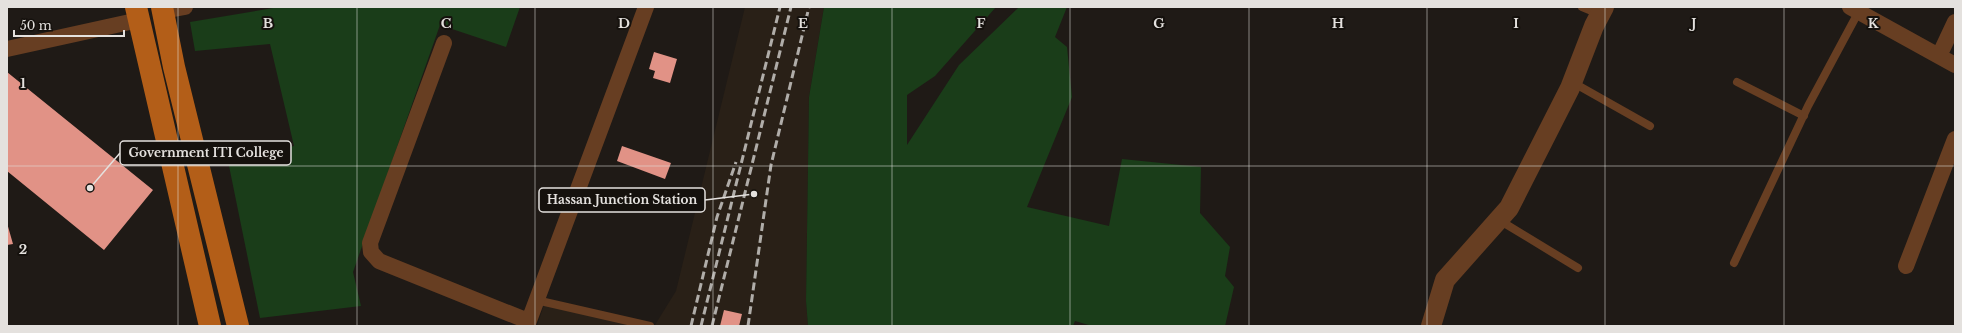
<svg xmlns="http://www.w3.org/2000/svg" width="1962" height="333" viewBox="0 0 1962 333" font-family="'Libre Baskerville',serif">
<rect width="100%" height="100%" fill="#1f1a16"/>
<!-- built -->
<path fill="#292017" d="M 745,7 L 824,7 L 809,97 L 806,301 L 808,326 L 537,326 L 546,299 L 655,325 L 676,291 Z"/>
<!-- green -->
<path fill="#1a3d19" d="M 279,7 L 520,7 L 506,47 L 440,25 L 353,272 L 361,306 L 260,318 L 228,161 L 294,146 L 270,44 L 195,51 L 190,22 Z
M 824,7 L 996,7 L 935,76 L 907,95 L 907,145 L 959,65 L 1019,7 L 1067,7 L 1055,37 L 1067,47 L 1072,97 L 1027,207 L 1109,226 L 1122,159 L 1201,167 L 1200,213 L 1230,247 L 1225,276 L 1234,287 L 1225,326 L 1092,326 L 1075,321 L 1073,326 L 808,326 L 806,301 L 809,97 Z"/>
<!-- building -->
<path fill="#e19286" d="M 654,52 L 677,59 L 670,83 L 653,78 L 655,71 L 649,69 Z
M 7,72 L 153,190 L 104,250 L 7,171 Z
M 622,146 L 671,163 L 665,179 L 617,161 Z
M 7,223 L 13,244 L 7,245 Z
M 724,310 L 742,314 L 739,326 L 720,326 Z"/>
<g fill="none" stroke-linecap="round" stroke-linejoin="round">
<!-- service -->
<path stroke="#673e22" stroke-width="8" d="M 1582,7 L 1599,14
M 1572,82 L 1650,126
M 1737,82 L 1804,116
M 1499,220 L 1578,268
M 1734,263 L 1808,106 L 1859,11
M 536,300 L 650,326"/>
<!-- minor -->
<path stroke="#673e22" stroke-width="16" d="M 1850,7 L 1955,65
M 163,11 L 185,7
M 444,43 L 370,243 L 371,252 L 379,261 L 528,321
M 7,49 L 139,20
M 1939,56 L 1955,22
M 1906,266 L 1955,139
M 527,326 L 646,7"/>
<!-- tertiary -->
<path stroke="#673e22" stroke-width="20" d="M 1431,326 L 1445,280 L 1509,208 L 1570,88 L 1594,26 L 1604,7"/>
<!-- primary -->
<path stroke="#b35e18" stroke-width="22" d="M 136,7 L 210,326
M 162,7 L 174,67 L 238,326"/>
<!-- rail -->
<path stroke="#b0ada9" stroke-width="3" stroke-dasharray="8 4" stroke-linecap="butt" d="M 691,326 L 717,217 L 736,162
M 701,326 L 780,7
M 712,326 L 791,7
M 748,326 L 771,165 L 809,7"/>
</g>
<!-- grid -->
<path fill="none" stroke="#e4e1de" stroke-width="1" stroke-opacity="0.55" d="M 178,7 L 178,326M 357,7 L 357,326M 535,7 L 535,326M 713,7 L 713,326M 892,7 L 892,326M 1070,7 L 1070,326M 1249,7 L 1249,326M 1427,7 L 1427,326M 1605,7 L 1605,326M 1784,7 L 1784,326M 7,166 L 1955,166"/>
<g font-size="13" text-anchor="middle" font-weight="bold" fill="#e4e1de" stroke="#15110d" stroke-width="4" stroke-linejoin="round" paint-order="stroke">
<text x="268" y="28">B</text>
<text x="446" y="28">C</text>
<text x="624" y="28">D</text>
<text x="803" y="28">E</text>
<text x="981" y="28">F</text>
<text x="1159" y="28">G</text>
<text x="1338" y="28">H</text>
<text x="1516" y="28">I</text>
<text x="1694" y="28">J</text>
<text x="1873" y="28">K</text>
<text x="23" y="88">1</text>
<text x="23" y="254">2</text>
</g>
<!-- callouts -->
<path fill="none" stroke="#e4e1de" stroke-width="1.5" d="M90 188L120 153M754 194L705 200"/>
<g fill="#e4e1de" stroke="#15110d" stroke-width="1.5">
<circle cx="90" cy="188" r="4"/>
<circle cx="754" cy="194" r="4"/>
</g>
<g fill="#15110d" stroke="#e4e1de" stroke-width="1.5">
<rect x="120" y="141" width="171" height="24" rx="4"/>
<rect x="539" y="188" width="166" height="24" rx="4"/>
</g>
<g font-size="12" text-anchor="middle" font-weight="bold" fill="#e4e1de">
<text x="206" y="157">Government ITI College</text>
<text x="622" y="204">Hassan Junction Station</text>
</g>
<!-- border -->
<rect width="1962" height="333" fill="none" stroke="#e4e1de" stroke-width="16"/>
<!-- scale -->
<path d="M14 30v6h110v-6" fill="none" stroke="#e4e1de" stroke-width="2"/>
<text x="20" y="30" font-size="12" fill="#e4e1de" stroke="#15110d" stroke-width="3" paint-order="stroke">50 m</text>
</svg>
